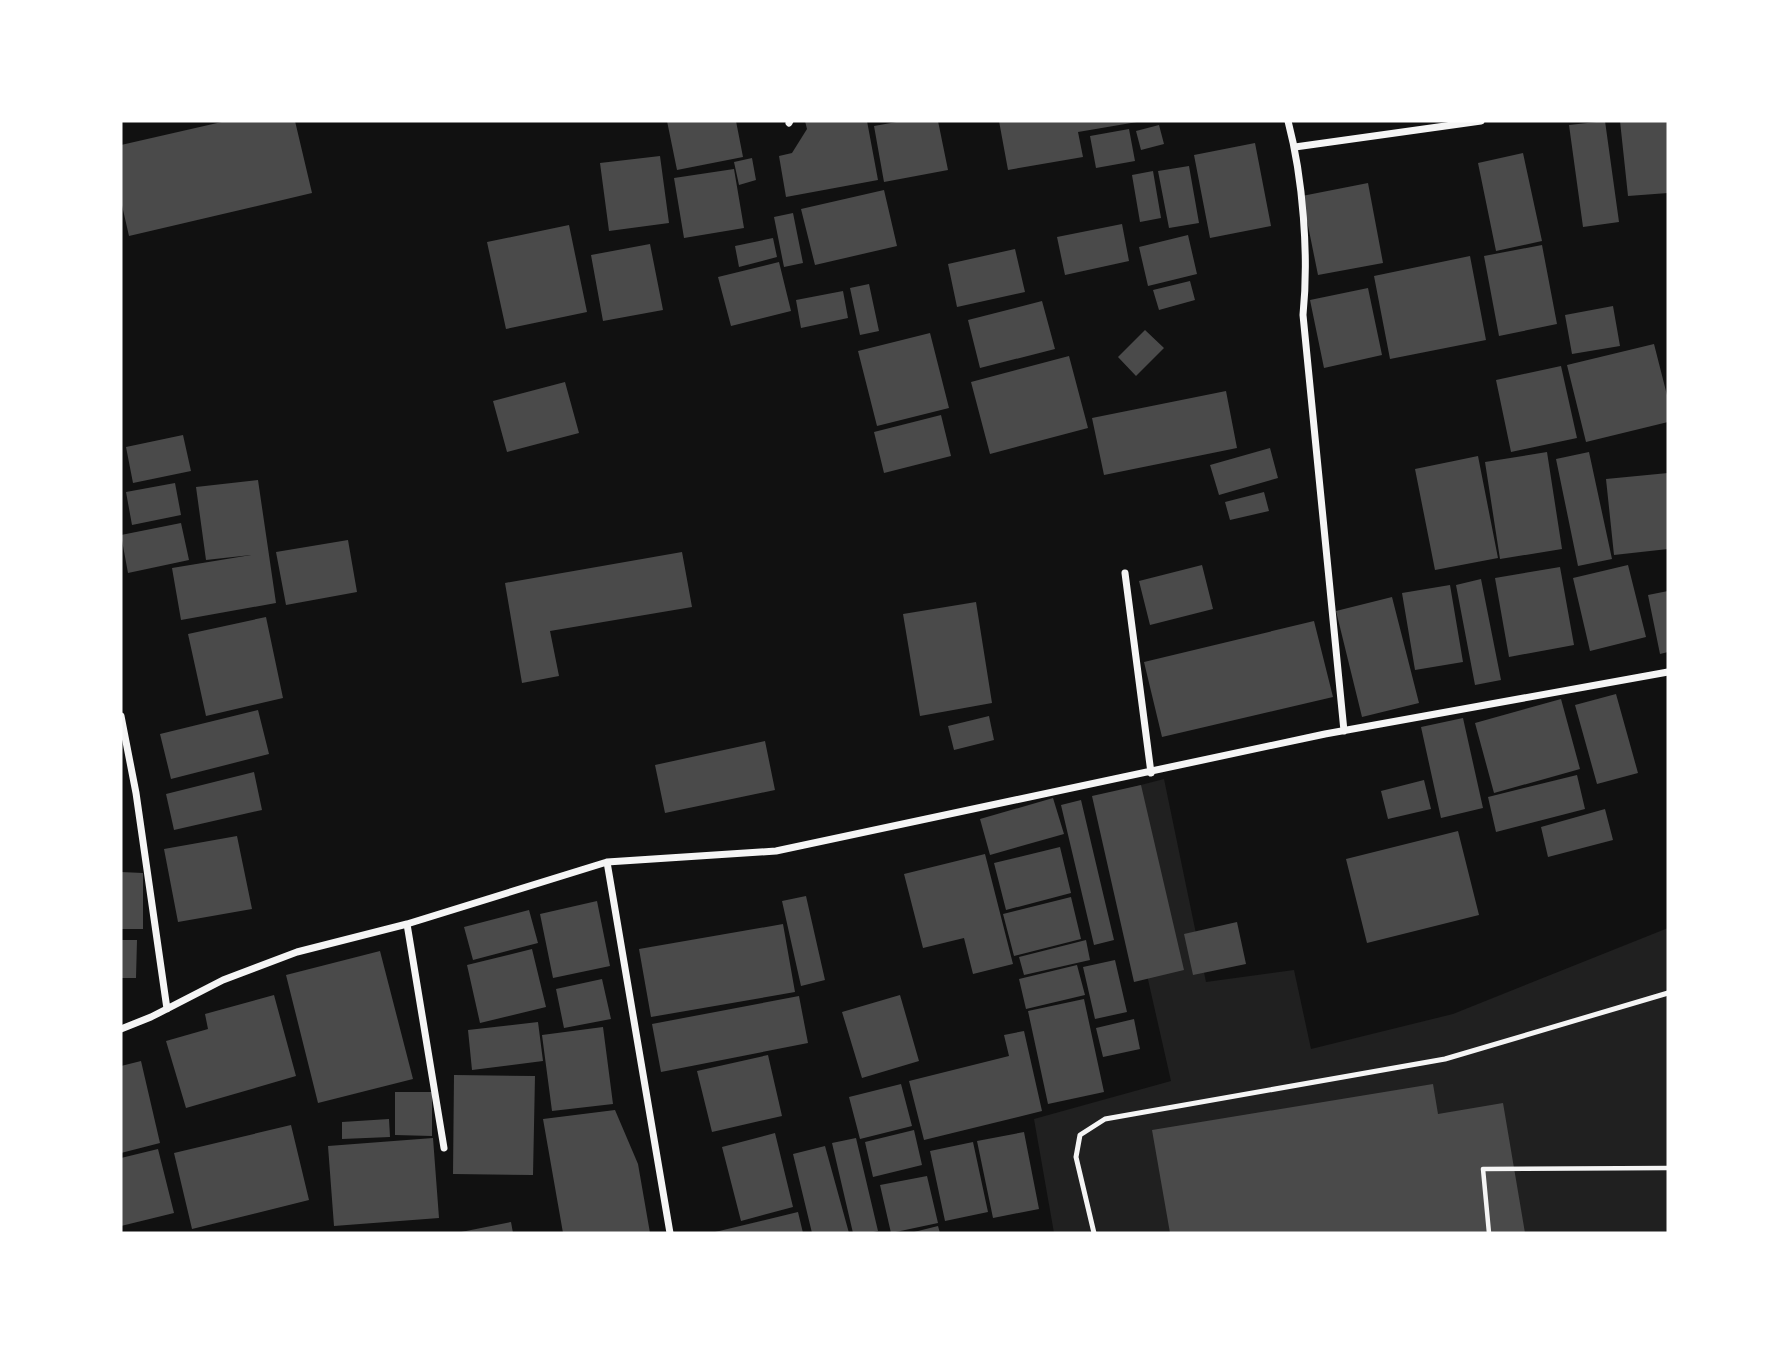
<svg xmlns="http://www.w3.org/2000/svg" width="1789" height="1354" viewBox="0 0 1789 1354" font-family="Ubuntu,sans-serif">
<rect width="100%" height="100%" fill="#111"/>
<!-- green -->
<path fill="#202020" d="M 1164,779 L 1206,982 L 1294,970 L 1311,1049 L 1453,1014 L 1668,928 L 1668,1233 L 1054,1233 L 1034,1119 L 1171,1081 L 1106,794 Z"/>
<!-- building -->
<path fill="#4a4a4a" d="M 226,121 L 295,121 L 312,193 L 129,236 L 121,201 L 121,145 Z
M 667,121 L 736,121 L 743,157 L 677,170 Z
M 805,121 L 867,121 L 878,180 L 786,197 L 779,156 L 792,153 L 807,129 Z
M 902,121 L 938,121 L 948,170 L 884,182 L 874,126 Z
M 999,121 L 1137,121 L 1137,122 L 1078,132 L 1083,157 L 1008,170 Z
M 1605,121 L 1619,222 L 1583,227 L 1569,125 Z
M 1620,121 L 1668,121 L 1668,193 L 1628,196 Z
M 1159,125 L 1164,144 L 1141,150 L 1136,131 Z
M 1129,129 L 1135,161 L 1096,168 L 1090,136 Z
M 1255,143 L 1271,226 L 1210,238 L 1194,155 Z
M 1523,153 L 1542,241 L 1496,251 L 1478,163 Z
M 660,156 L 669,223 L 609,231 L 600,163 Z
M 752,158 L 756,180 L 739,185 L 734,162 Z
M 1189,166 L 1199,223 L 1169,228 L 1158,171 Z
M 734,169 L 744,228 L 684,238 L 674,178 Z
M 1153,171 L 1161,218 L 1140,222 L 1132,175 Z
M 1368,183 L 1383,263 L 1318,275 L 1302,196 Z
M 884,190 L 897,246 L 815,265 L 801,209 Z
M 793,213 L 803,263 L 784,267 L 774,217 Z
M 1122,224 L 1129,261 L 1065,275 L 1057,237 Z
M 569,225 L 587,312 L 506,329 L 487,242 Z
M 1188,235 L 1197,274 L 1148,286 L 1139,247 Z
M 773,238 L 777,257 L 739,267 L 735,246 Z
M 650,244 L 663,310 L 603,321 L 591,255 Z
M 1542,245 L 1557,324 L 1499,336 L 1484,256 Z
M 1015,249 L 1025,292 L 957,307 L 948,264 Z
M 1470,256 L 1486,340 L 1390,359 L 1374,276 Z
M 779,262 L 791,311 L 731,326 L 718,277 Z
M 1190,281 L 1195,300 L 1159,310 L 1153,290 Z
M 869,284 L 879,331 L 860,335 L 850,288 Z
M 1368,288 L 1382,355 L 1324,368 L 1310,300 Z
M 843,291 L 848,318 L 801,328 L 796,300 Z
M 1042,301 L 1055,349 L 980,368 L 968,320 Z
M 1613,306 L 1620,346 L 1572,354 L 1565,315 Z
M 1145,330 L 1164,348 L 1136,376 L 1118,357 Z
M 930,333 L 949,408 L 877,426 L 858,351 Z
M 1654,344 L 1668,399 L 1668,422 L 1586,442 L 1567,365 Z
M 1069,356 L 1088,428 L 990,454 L 971,382 Z
M 1561,366 L 1577,438 L 1511,452 L 1496,380 Z
M 565,382 L 579,433 L 507,452 L 493,401 Z
M 1226,391 L 1237,448 L 1104,475 L 1092,418 Z
M 941,415 L 951,456 L 884,473 L 874,432 Z
M 183,435 L 191,471 L 133,483 L 126,447 Z
M 1270,448 L 1278,478 L 1219,495 L 1210,465 Z
M 1547,452 L 1562,549 L 1500,559 L 1485,462 Z
M 1589,452 L 1612,559 L 1578,566 L 1556,459 Z
M 1478,456 L 1498,558 L 1435,570 L 1415,469 Z
M 1668,473 L 1668,549 L 1614,555 L 1606,479 Z
M 258,480 L 276,603 L 181,620 L 172,568 L 251,555 L 206,560 L 196,487 Z
M 175,483 L 181,515 L 132,525 L 126,492 Z
M 1264,492 L 1269,511 L 1230,520 L 1225,502 Z
M 181,523 L 189,560 L 128,573 L 121,535 Z
M 348,540 L 357,592 L 286,605 L 276,552 Z
M 682,552 L 692,607 L 550,631 L 559,676 L 522,683 L 505,583 Z
M 1202,565 L 1213,609 L 1150,625 L 1139,581 Z
M 1628,565 L 1646,637 L 1590,651 L 1573,578 Z
M 1560,567 L 1574,645 L 1509,657 L 1495,578 Z
M 1481,579 L 1501,680 L 1475,685 L 1456,585 Z
M 1450,585 L 1463,662 L 1415,670 L 1402,593 Z
M 1668,591 L 1668,652 L 1660,654 L 1648,595 Z
M 1392,597 L 1419,703 L 1362,717 L 1336,611 Z
M 976,602 L 992,703 L 920,716 L 903,614 Z
M 266,617 L 283,698 L 206,716 L 188,634 Z
M 1314,621 L 1333,697 L 1162,737 L 1144,662 Z
M 1616,694 L 1638,773 L 1597,784 L 1575,705 Z
M 1561,699 L 1580,769 L 1494,793 L 1475,723 Z
M 258,710 L 269,754 L 171,779 L 160,734 Z
M 989,716 L 994,740 L 954,750 L 948,726 Z
M 1463,718 L 1483,808 L 1441,818 L 1421,727 Z
M 765,741 L 775,790 L 665,813 L 655,765 Z
M 254,772 L 262,810 L 174,830 L 166,794 Z
M 1577,775 L 1585,809 L 1496,832 L 1488,797 Z
M 1424,780 L 1431,809 L 1388,819 L 1381,791 Z
M 1141,785 L 1184,970 L 1134,982 L 1092,796 Z
M 1053,798 L 1064,834 L 990,855 L 980,819 Z
M 1081,800 L 1114,940 L 1094,945 L 1061,805 Z
M 1605,809 L 1613,840 L 1548,857 L 1541,827 Z
M 1458,831 L 1479,915 L 1367,943 L 1346,859 Z
M 237,836 L 252,909 L 178,922 L 164,849 Z
M 1060,847 L 1071,893 L 1006,910 L 994,863 Z
M 985,854 L 1013,964 L 973,974 L 964,938 L 923,948 L 904,874 Z
M 121,872 L 143,873 L 143,929 L 121,929 Z
M 806,896 L 825,980 L 801,986 L 782,901 Z
M 1071,897 L 1081,939 L 1014,956 L 1003,914 Z
M 597,901 L 610,966 L 553,978 L 540,914 Z
M 529,910 L 538,943 L 473,960 L 464,927 Z
M 1237,922 L 1246,964 L 1193,975 L 1184,934 Z
M 783,924 L 795,992 L 651,1017 L 639,949 Z
M 121,940 L 137,940 L 136,978 L 121,978 Z
M 1086,940 L 1090,960 L 1024,975 L 1019,957 Z
M 532,949 L 546,1007 L 480,1023 L 467,965 Z
M 380,951 L 413,1079 L 318,1103 L 286,975 Z
M 1115,960 L 1127,1012 L 1095,1019 L 1083,967 Z
M 1077,965 L 1085,995 L 1026,1009 L 1019,979 Z
M 602,979 L 611,1019 L 564,1028 L 556,989 Z
M 274,995 L 296,1076 L 186,1108 L 166,1041 L 208,1029 L 205,1014 Z
M 900,995 L 919,1061 L 862,1078 L 842,1012 Z
M 799,996 L 808,1043 L 661,1072 L 652,1024 Z
M 1084,999 L 1104,1092 L 1048,1104 L 1028,1011 Z
M 1134,1019 L 1140,1049 L 1103,1057 L 1096,1028 Z
M 538,1022 L 543,1061 L 472,1070 L 468,1030 Z
M 603,1027 L 613,1104 L 552,1111 L 542,1035 Z
M 1024,1031 L 1042,1111 L 924,1140 L 909,1081 L 1009,1056 L 1004,1035 Z
M 768,1055 L 782,1116 L 712,1132 L 697,1071 Z
M 141,1061 L 160,1143 L 121,1153 L 121,1066 Z
M 454,1075 L 535,1076 L 533,1175 L 453,1174 Z
M 901,1084 L 912,1126 L 860,1139 L 849,1097 Z
M 1433,1084 L 1438,1114 L 1503,1103 L 1525,1233 L 1170,1233 L 1152,1130 Z
M 395,1092 L 432,1092 L 432,1136 L 395,1135 Z
M 615,1110 L 638,1164 L 650,1233 L 563,1233 L 543,1119 Z
M 389,1119 L 390,1137 L 342,1139 L 342,1122 Z
M 291,1125 L 309,1200 L 192,1229 L 174,1153 Z
M 914,1130 L 922,1165 L 873,1177 L 865,1142 Z
M 1024,1132 L 1039,1209 L 993,1218 L 977,1141 Z
M 775,1133 L 793,1207 L 741,1221 L 722,1147 Z
M 433,1138 L 439,1218 L 334,1226 L 328,1146 Z
M 856,1138 L 878,1231 L 869,1233 L 853,1233 L 832,1143 Z
M 973,1142 L 988,1212 L 945,1221 L 930,1151 Z
M 825,1146 L 849,1233 L 812,1233 L 793,1154 Z
M 158,1149 L 174,1213 L 121,1226 L 121,1158 Z
M 927,1176 L 938,1223 L 891,1233 L 880,1185 Z
M 798,1212 L 803,1233 L 715,1233 L 715,1232 Z
M 511,1222 L 513,1233 L 461,1233 L 461,1232 Z
M 938,1226 L 940,1233 L 914,1233 L 914,1232 Z"/>
<g fill="none" stroke-linecap="round" stroke-linejoin="round">
<!-- path -->
<path stroke="#f5f5f5" stroke-width="4.5" d="M 1489,1233 L 1483,1169 L 1668,1168"/>
<!-- service -->
<path stroke="#f5f5f5" stroke-width="5" d="M 1094,1233 L 1076,1157 L 1080,1135 L 1105,1119 L 1445,1059 L 1668,993"/>
<!-- minor -->
<path stroke="#f5f5f5" stroke-width="7" d="M 1288,121 C 1303,178 1309,256 1303,315 L 1344,731
M 789,123 L 790,121
M 1295,147 L 1481,121
M 1125,573 L 1151,773
M 121,716 L 136,793 L 167,1009
M 607,862 L 670,1233
M 407,924 L 444,1148
M 121,1029 L 151,1017 L 223,980 L 297,952 L 407,924 L 607,862 L 776,851 L 1325,734 L 1668,672"/>
</g>
<!-- border -->
<rect width="1789" height="1354" fill="none" stroke="#ffffff" stroke-width="245"/>
</svg>
